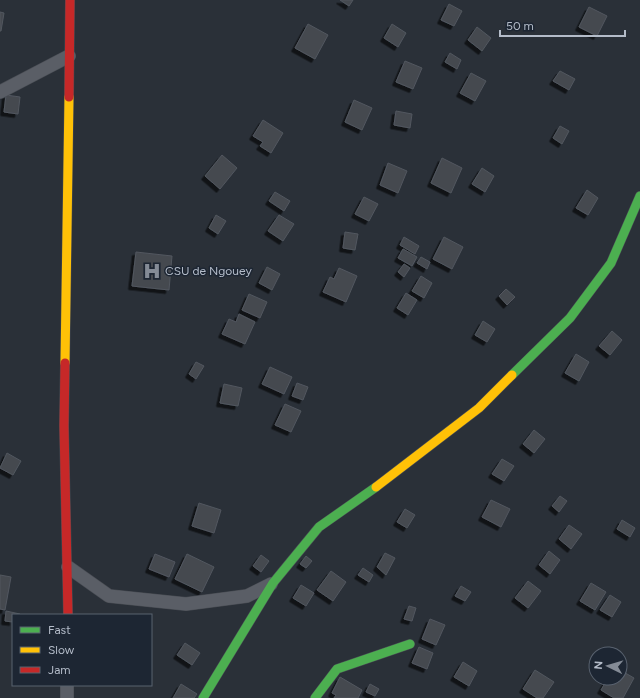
<svg xmlns="http://www.w3.org/2000/svg" width="640" height="698" viewBox="0 0 640 698" font-family="Figtree,sans-serif">
<defs>
<filter id="shadow"><feDropShadow dx="-3.5" dy="3.5" stdDeviation="0" flood-color="#0009"/></filter>
</defs>
<rect width="100%" height="100%" fill="#2a3038"/>
<!-- building -->
<path fill="#444950" stroke="#52575f" filter="url(#shadow)" d="M 340,0 L 353,0 L 349,6 Z
M 449,4 L 462,11 L 454,26 L 441,20 Z
M 589,7 L 607,16 L 597,36 L 579,27 Z
M 0,12 L 4,13 L 1,31 L 0,31 Z
M 308,24 L 328,35 L 315,59 L 295,48 Z
M 392,24 L 406,33 L 398,47 L 384,38 Z
M 477,27 L 491,38 L 482,51 L 468,40 Z
M 450,53 L 461,60 L 457,69 L 445,62 Z
M 405,61 L 422,68 L 413,89 L 396,82 Z
M 560,71 L 575,79 L 569,90 L 553,81 Z
M 471,73 L 486,81 L 475,101 L 460,93 Z
M 6,95 L 20,97 L 18,114 L 4,112 Z
M 354,100 L 372,108 L 362,130 L 345,122 Z
M 396,111 L 412,114 L 410,128 L 394,125 Z
M 263,120 L 283,133 L 271,153 L 260,146 L 263,142 L 253,136 Z
M 560,126 L 569,131 L 562,144 L 553,138 Z
M 222,155 L 237,168 L 220,189 L 205,176 Z
M 442,158 L 462,168 L 451,193 L 431,183 Z
M 388,163 L 407,171 L 398,193 L 380,185 Z
M 482,168 L 494,176 L 485,192 L 472,184 Z
M 587,190 L 598,198 L 588,215 L 576,208 Z
M 275,192 L 290,201 L 284,211 L 269,201 Z
M 364,197 L 378,204 L 369,221 L 355,214 Z
M 216,215 L 226,221 L 218,234 L 209,228 Z
M 279,215 L 294,224 L 283,241 L 268,231 Z
M 345,232 L 358,234 L 355,250 L 343,248 Z
M 404,237 L 419,246 L 415,254 L 400,245 Z
M 444,237 L 463,247 L 452,269 L 433,259 Z
M 403,249 L 417,257 L 412,266 L 398,258 Z
M 136,252 L 172,256 L 169,290 L 132,286 Z
M 421,257 L 430,262 L 427,269 L 417,263 Z
M 404,264 L 410,268 L 404,277 L 398,272 Z
M 267,267 L 280,274 L 272,290 L 259,283 Z
M 339,268 L 357,276 L 346,302 L 323,292 L 330,277 L 334,279 Z
M 421,276 L 432,283 L 424,298 L 412,291 Z
M 506,289 L 515,297 L 507,305 L 499,296 Z
M 406,293 L 417,300 L 408,315 L 397,308 Z
M 249,294 L 267,302 L 260,318 L 242,310 Z
M 239,314 L 255,322 L 245,344 L 222,334 L 229,319 L 236,322 Z
M 483,321 L 495,329 L 487,342 L 475,335 Z
M 612,331 L 622,340 L 610,355 L 599,346 Z
M 576,354 L 589,362 L 579,381 L 565,373 Z
M 196,362 L 204,366 L 196,379 L 189,374 Z
M 270,367 L 292,377 L 284,394 L 262,384 Z
M 297,383 L 308,387 L 303,400 L 292,396 Z
M 224,384 L 242,388 L 238,406 L 220,403 Z
M 285,404 L 301,411 L 291,432 L 275,425 Z
M 534,430 L 545,439 L 534,453 L 523,444 Z
M 7,453 L 21,461 L 13,475 L 0,468 Z
M 502,459 L 514,466 L 504,481 L 492,474 Z
M 560,496 L 567,501 L 559,512 L 552,506 Z
M 491,500 L 510,509 L 501,527 L 482,517 Z
M 199,503 L 221,510 L 214,533 L 192,526 Z
M 405,509 L 415,515 L 407,528 L 397,522 Z
M 622,520 L 635,528 L 630,537 L 617,529 Z
M 569,525 L 582,534 L 571,549 L 559,539 Z
M 549,551 L 560,560 L 550,574 L 539,565 Z
M 385,553 L 395,558 L 386,575 L 377,567 Z
M 155,554 L 175,562 L 169,577 L 149,569 Z
M 187,554 L 214,567 L 202,592 L 175,579 Z
M 261,555 L 269,561 L 261,572 L 253,566 Z
M 306,556 L 312,561 L 306,568 L 300,564 Z
M 363,568 L 373,575 L 369,582 L 358,575 Z
M 331,571 L 346,582 L 333,601 L 317,590 Z
M 0,575 L 11,577 L 5,610 L 0,609 Z
M 528,581 L 541,591 L 528,608 L 515,598 Z
M 591,583 L 606,592 L 595,610 L 580,601 Z
M 301,585 L 314,593 L 306,606 L 293,598 Z
M 461,586 L 471,592 L 465,601 L 455,596 Z
M 610,595 L 621,602 L 612,617 L 600,610 Z
M 409,606 L 416,608 L 412,621 L 404,619 Z
M 6,611 L 20,614 L 20,615 L 13,615 L 13,622 L 5,621 Z
M 430,619 L 445,625 L 436,645 L 422,639 Z
M 185,643 L 200,653 L 192,665 L 177,655 Z
M 419,647 L 433,653 L 427,669 L 412,663 Z
M 463,662 L 477,671 L 469,686 L 454,677 Z
M 535,670 L 554,682 L 543,698 L 537,698 L 523,689 Z
M 620,670 L 634,678 L 623,698 L 614,698 L 601,690 L 608,678 L 620,678 Z
M 340,677 L 362,690 L 358,698 L 334,698 L 336,695 L 332,693 Z
M 181,684 L 197,694 L 194,698 L 173,698 Z
M 370,684 L 379,689 L 375,696 L 366,692 Z"/>
<g fill="none" stroke-linecap="round" stroke-linejoin="round">
<!-- street casing -->
<g stroke="#484c53" stroke-width="14">
<path id="street" d="M 0,92 L 69,56
M 68,567 L 109,596 L 186,604 L 247,596 L 271,584
M 67,698 L 67,685"/>
</g>
<!-- fast casing -->
<g stroke="#484c53" stroke-width="10">
<path id="fast" d="M 512,375 L 570,318 L 611,263 L 640,196
M 203,698 L 273,583 L 319,527 L 376,487
M 315,698 L 337,669 L 410,644"/>
</g>
<!-- slow casing -->
<g stroke="#484c53" stroke-width="10">
<path id="slow" d="M 65,363 L 69,97
M 376,487 L 479,408 L 512,375"/>
</g>
<!-- jam casing -->
<g stroke="#484c53" stroke-width="10">
<path id="jam" d="M 69,97 L 70,0
M 65,363 L 64,426 L 68,615"/>
</g>
<!-- street -->
<use href="#street" stroke="#5a5e66" stroke-width="13"/>
<!-- fast -->
<use href="#fast" stroke="#4caf50" stroke-width="9"/>
<!-- slow -->
<use href="#slow" stroke="#ffc107" stroke-width="9"/>
<!-- jam -->
<use href="#jam" stroke="#c62828" stroke-width="9"/>
</g>
<!-- icons -->
<defs>
<g id="hospital-bare" transform="scale(1.38)"><path d="M-5-5h3v3.5h4V-5h3V5h-3V1.5h-4V5h-3Z" fill="#848b96" stroke="#1d2633" stroke-width="2.5" paint-order="stroke"/></g>
</defs>
<g fill-rule="evenodd">
<use href="#hospital-bare" x="152" y="271"/>
</g>
<g text-anchor="middle" dominant-baseline="central" stroke-width="3" stroke-linejoin="round" paint-order="stroke">
<!-- poi labels -->
<g font-size="12" fill="#b4bcc9" stroke="#1d2633" text-anchor="start">
<text x="165" y="271">CSU de Ngouey</text>
</g>
</g>
<!-- legend -->
<rect x="12" y="614" width="140" height="72" fill="#1d2633" stroke="#59626f"/>
<rect x="20" y="627" width="20" height="6" fill="#4caf50" stroke="#59626f"/>
<text x="48" y="634" font-size="12" fill="#b4bcc9">Fast</text>
<rect x="20" y="647" width="20" height="6" fill="#ffc107" stroke="#59626f"/>
<text x="48" y="654" font-size="12" fill="#b4bcc9">Slow</text>
<rect x="20" y="667" width="20" height="6" fill="#c62828" stroke="#59626f"/>
<text x="48" y="674" font-size="12" fill="#b4bcc9">Jam</text>
<!-- north arrow -->
<g transform="translate(608 666) rotate(275)"><circle r="19" fill="#1d2633" stroke="#59626f"/>
<path d="M0-3L7 15L0 10L-7 15Z" fill="#848b96"/>
<text y="-6" font-size="11" font-weight="bold" text-anchor="middle" fill="#b4bcc9">N</text>
</g>
<!-- scale -->
<path d="M500 30v6h125v-6" fill="none" stroke="#b4bcc9" stroke-width="2"/>
<text x="506" y="30" font-size="12" fill="#b4bcc9" stroke="#1d2633" stroke-width="3" paint-order="stroke">50 m</text>
</svg>
